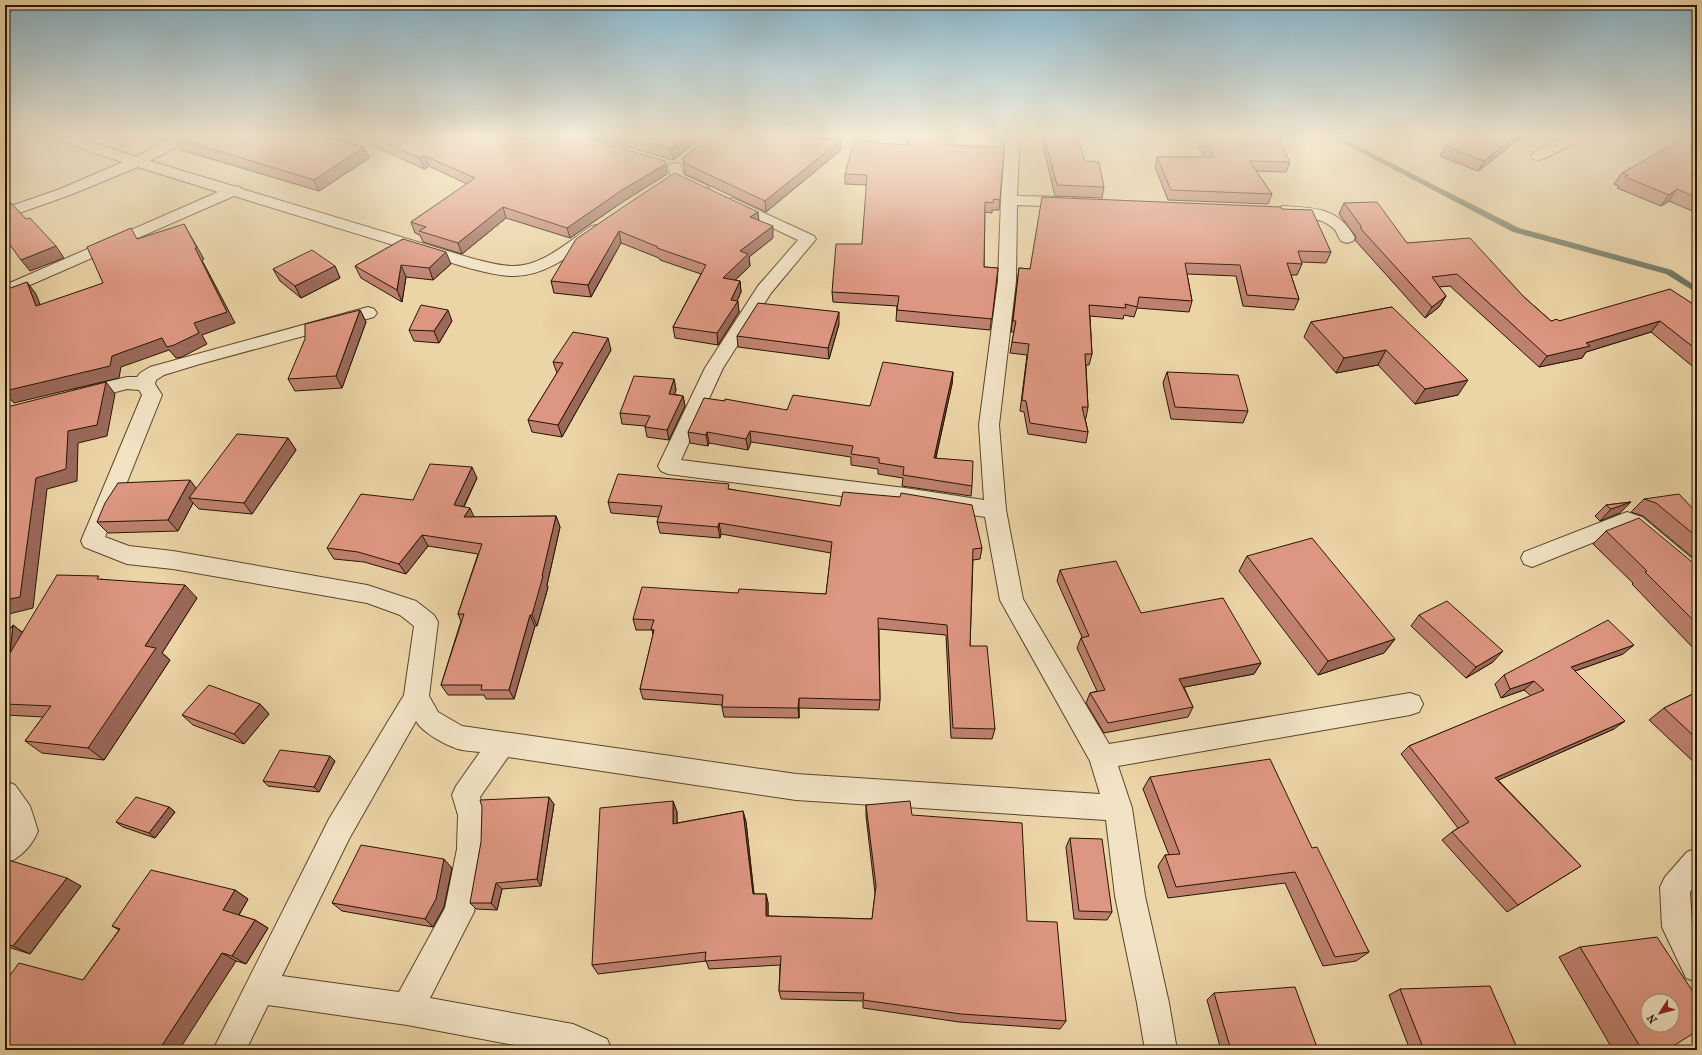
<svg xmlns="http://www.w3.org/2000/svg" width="1702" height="1055" viewBox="0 0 1702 1055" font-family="'IM FELL French Canon',serif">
<rect width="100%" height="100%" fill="#ebd4a6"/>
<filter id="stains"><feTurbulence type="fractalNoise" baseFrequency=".005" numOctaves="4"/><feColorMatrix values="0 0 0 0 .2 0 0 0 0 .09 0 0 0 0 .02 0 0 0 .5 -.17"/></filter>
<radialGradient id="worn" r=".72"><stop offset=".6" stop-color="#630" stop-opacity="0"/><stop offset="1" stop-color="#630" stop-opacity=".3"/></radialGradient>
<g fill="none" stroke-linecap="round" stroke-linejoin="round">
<!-- stream -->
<path fill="#6d7761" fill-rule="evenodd" d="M 1326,134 L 1334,134 L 1519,228 L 1672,270 L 1697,287 L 1697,293 L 1666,274 L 1513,232 Z"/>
<!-- street casing -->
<g stroke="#5a452a" stroke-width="2">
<path id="street" d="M 56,134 L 74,134 L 85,140 L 136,157 L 178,134 L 196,134 L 194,137 L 150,161 L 233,186 L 240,187 L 242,189 L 474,259 C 487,262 500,266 514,266 C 542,266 568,242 590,227 L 596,225 L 602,227 L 604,230 L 602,233 C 576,251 547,276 514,276 C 497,276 481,271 465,267 L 234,196 L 5,296 L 5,285 L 218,192 L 138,167 L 70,195 L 5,218 L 5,208 L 60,189 L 123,162 C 108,157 64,146 56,134 Z
M 555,134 L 577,134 L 608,143 L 610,146 L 608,149 L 603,150 L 557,137 Z
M 1006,134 L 1020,134 L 1017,196 L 1071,197 L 1077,199 L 1079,202 L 1077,205 L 1071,207 L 1017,205 L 1016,281 L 999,425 L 1006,510 L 1023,599 L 1109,744 L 1410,693 L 1419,696 L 1423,704 L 1419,712 L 1410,715 L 1118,766 L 1132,808 L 1145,896 L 1169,1003 L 1177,1050 L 1145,1050 L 1137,1003 L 1115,896 L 1106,820 L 796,800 L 508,757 L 480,797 L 486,815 L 485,849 L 474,912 L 430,998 L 573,1024 L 607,1039 L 612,1050 L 541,1050 L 407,1025 L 268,1005 L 246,1050 L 213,1050 L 329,819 L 404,695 L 414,626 L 400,615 L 367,603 L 173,569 L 127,564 L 84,547 L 81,541 L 142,395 L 139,390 L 127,389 L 82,401 L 75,399 L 72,394 L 75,389 L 127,377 L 137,377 L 140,373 L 150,367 L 368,307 L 374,309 L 377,313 L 374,317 L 200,364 L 164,375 L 156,380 L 155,384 L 162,395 L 105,537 L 129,546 L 173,551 L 367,585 L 416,601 L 434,615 L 438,622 L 429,696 L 438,712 L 462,726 L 796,774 L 1100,794 L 1090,761 L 1000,600 L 985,517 L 905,504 L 668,474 L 661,471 L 658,466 L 705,368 L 758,286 L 798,240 L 726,206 L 724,203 L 726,200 L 732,198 L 814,236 L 816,239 L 771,293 L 723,368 L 681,460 L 905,488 L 984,500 L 979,425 L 998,281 L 1001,200 ZM 416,721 C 422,732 445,745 458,749 C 465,751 473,751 480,752 L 456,786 L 452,795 L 458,815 L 457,849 L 445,908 L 399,992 L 282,976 L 349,839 Z
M 1571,134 L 1589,134 L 1587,137 L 1543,159 L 1538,160 L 1533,159 L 1531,156 L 1533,153 Z
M 1673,134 L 1692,134 L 1697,136 L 1697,145 L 1675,137 Z
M 675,163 L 680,164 L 684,175 L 706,185 L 709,188 L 706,191 C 695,194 682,185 672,180 L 668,167 L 670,164 Z
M 1283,206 C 1314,208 1339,207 1355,238 L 1353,241 L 1347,243 L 1341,241 C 1338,237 1337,231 1333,228 C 1317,214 1296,219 1277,214 L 1275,211 L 1277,208 Z
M 1627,512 L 1642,517 L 1697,563 L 1697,585 L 1689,582 L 1627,529 L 1532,567 L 1524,564 L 1521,558 L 1524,552 Z
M 5,781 L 15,785 L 30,806 L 38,831 C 32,846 20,858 5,864 L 5,830 L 9,826 L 5,817 Z
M 1697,848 L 1697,884 L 1690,892 L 1692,925 L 1697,935 L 1697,982 L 1686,978 L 1662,927 L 1660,887 L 1665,877 L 1687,852 Z"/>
</g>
<!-- street -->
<use href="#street" fill="#f2e3c5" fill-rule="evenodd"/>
</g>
<!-- wall -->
<path fill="#be816f" stroke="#291500" d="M 365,134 L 535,143 L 667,174 L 624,201 L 570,238 L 506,218 L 462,254 L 423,242 L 420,235 L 415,233 L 411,222 L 467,184 L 429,166 L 424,169 L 369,144 Z
M 589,134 L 706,134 L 673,160 L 590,136 Z
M 712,134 L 830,134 L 826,139 L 841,150 L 766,212 L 685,174 L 683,158 Z
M 905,134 L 945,134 L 948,145 L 1000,200 L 999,210 L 992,210 L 992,213 L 985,212 L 984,267 L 998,268 L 990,330 L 896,321 L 897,306 L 833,302 L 832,292 L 862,244 L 867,185 L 845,184 L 845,174 L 907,145 Z
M 1462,134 L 1526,134 L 1478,171 L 1440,156 L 1445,146 Z
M 1697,134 L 1697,213 L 1669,201 L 1661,206 L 1617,188 L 1619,186 L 1614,184 L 1622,173 Z
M 1201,135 L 1290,162 L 1286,172 L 1256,171 L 1272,194 L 1268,204 L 1168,200 L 1155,167 L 1157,157 L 1204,157 L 1198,146 Z
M 1044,136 L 1104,187 L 1102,198 L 1055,196 L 1043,146 Z
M 175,138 L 364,147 L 369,158 L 319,191 L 181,150 Z
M 635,199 L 758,212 L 759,221 L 773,238 L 749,257 L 750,266 L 735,280 L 740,281 L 741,292 L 737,301 L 739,312 L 718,345 L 675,338 L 673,327 L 701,274 L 660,260 L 659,258 L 621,243 L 591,297 L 554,293 L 551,281 Z
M 1344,203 L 1407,243 L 1524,297 L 1551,321 L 1559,321 L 1697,307 L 1697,370 L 1651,332 L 1586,352 L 1582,358 L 1539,367 L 1450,286 L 1439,287 L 1446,296 L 1439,307 L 1425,318 L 1355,240 L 1356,237 L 1339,214 Z
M 1282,209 L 1331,252 L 1326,263 L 1301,262 L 1302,264 L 1297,275 L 1291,275 L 1299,299 L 1294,310 L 1243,306 L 1236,276 L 1187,274 L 1192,301 L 1189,312 L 1137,308 L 1134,317 L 1124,315 L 1123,319 L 1090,316 L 1092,354 L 1089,365 L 1086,365 L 1088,407 L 1086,418 L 1085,418 L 1088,432 L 1086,443 L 1028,434 L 1024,412 L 1020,411 L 1027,355 L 1010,353 L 1014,332 L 1011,332 L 1019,268 L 1030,269 Z
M 403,239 L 451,264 L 433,280 L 406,277 L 402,302 L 361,278 L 355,266 Z
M 335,266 L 340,278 L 301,298 L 280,281 L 273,269 Z
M 1392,307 L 1458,395 L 1415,404 L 1378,365 L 1336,373 L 1304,337 L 1311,322 Z
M 360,310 L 366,322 L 342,388 L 295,391 L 288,379 Z
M 452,321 L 439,343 L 414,341 L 409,330 Z
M 839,324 L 829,359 L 738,347 L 737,336 Z
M 611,350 L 562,437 L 532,432 L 528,420 L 557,373 L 553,362 Z
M 953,372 L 952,384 L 936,458 L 972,486 L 971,496 L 902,486 L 903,478 L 878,474 L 878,469 L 851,465 L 851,457 L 751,442 L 748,450 L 709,443 L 708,446 L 690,443 L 688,432 L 787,410 L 870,406 Z
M 1167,372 L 1248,411 L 1243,423 L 1171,419 L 1163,383 Z
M 674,379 L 676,390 L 674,394 L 683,396 L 685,406 L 669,440 L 647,437 L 645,427 L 645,426 L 622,424 L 620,413 Z
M 288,438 L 296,450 L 252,514 L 199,509 L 193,503 L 178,531 L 108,533 L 97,522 L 196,489 Z
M 477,478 L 464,507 L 474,517 L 556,516 L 560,527 L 547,585 L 548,587 L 537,626 L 535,626 L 514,699 L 486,699 L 484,695 L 448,695 L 441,685 L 461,621 L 458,614 L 478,554 L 428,546 L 406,574 L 364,562 L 334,559 L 327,548 L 413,500 Z
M 730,489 L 982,548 L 980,559 L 973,560 L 970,646 L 995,729 L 992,739 L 951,738 L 946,635 L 879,629 L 880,700 L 879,710 L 799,708 L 799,718 L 724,717 L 722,707 L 722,705 L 643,699 L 640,689 L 653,635 L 652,630 L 636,630 L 633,619 L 738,593 L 826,594 L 831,553 L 721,534 L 720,538 L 660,533 L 657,522 L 659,517 L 611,513 L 608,502 Z
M 1644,499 L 1697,513 L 1697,561 L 1643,516 L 1631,512 Z
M 1631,502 L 1620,513 L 1600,521 L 1595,516 L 1606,505 Z
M 1606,531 L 1697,566 L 1697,652 L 1632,584 L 1633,583 L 1593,544 Z
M 1247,556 L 1395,639 L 1384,653 L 1318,675 L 1239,571 Z
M 1060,570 L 1141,613 L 1261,663 L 1254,674 L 1184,687 L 1193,707 L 1188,717 L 1104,733 L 1086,703 L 1090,693 L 1097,691 L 1077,648 L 1081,638 L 1082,637 L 1057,581 Z
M 101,579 L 197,598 L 162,653 L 170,660 L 104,760 L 42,753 L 25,741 L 43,717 L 5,715 L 5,636 L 13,625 L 22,632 Z
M 1419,615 L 1493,662 L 1466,678 L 1411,626 Z
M 1623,654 L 1575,671 L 1614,729 L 1498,780 L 1581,866 L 1507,912 L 1442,840 L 1452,832 L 1458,828 L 1401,754 L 1409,746 L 1531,696 L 1524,690 L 1501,698 L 1495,684 L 1504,675 Z
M 1697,692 L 1697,765 L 1649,720 L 1664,708 Z
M 260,704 L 269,714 L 244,744 L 193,725 L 182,715 Z
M 335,761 L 319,792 L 268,786 L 263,781 Z
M 1150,777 L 1312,848 L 1369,952 L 1356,961 L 1323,966 L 1285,883 L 1168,898 L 1158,866 L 1165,855 L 1169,855 L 1143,789 Z
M 673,801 L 677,812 L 677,823 L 743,811 L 746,822 L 754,894 L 766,894 L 768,903 L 768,916 L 872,919 L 875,893 L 866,816 L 866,805 L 912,815 L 1027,921 L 1066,1021 L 1060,1029 L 959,1022 L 863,1008 L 863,1001 L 781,999 L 779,991 L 780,965 L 709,969 L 706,961 L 598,974 L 592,965 Z
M 554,804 L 541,886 L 502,889 L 497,910 L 476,909 L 470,903 Z
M 169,807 L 175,812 L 155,838 L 123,827 L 116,822 Z
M 1070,838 L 1112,912 L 1107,920 L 1074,919 L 1066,847 Z
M 5,859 L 81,886 L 30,954 L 5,946 Z
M 452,868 L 444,907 L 433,927 L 342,911 L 332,903 Z
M 235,890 L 248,899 L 239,915 L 255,920 L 268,928 L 246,964 L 236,961 L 83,980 L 119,930 L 112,926 Z
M 1697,912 L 1697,923 L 1693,919 L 1693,915 Z
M 1580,947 L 1667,1050 L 1613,1050 L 1559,957 Z
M 1400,989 L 1518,1050 L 1410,1050 L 1389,995 Z
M 1214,993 L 1318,1050 L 1221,1050 L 1207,1000 Z"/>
<!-- shaded-wall -->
<path fill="#9b695a" stroke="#291500" d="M 5,134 L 14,134 L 16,137 L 5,142 Z
M 690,134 L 706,134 L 673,160 L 671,149 Z
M 822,134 L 830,134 L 819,149 L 819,139 Z
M 1519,134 L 1526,134 L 1478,171 L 1484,161 Z
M 841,140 L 841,150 L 766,212 L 765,201 Z
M 364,147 L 369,158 L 319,191 L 314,180 Z
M 425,156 L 429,166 L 424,169 L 420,158 Z
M 666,164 L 667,174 L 624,201 L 570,238 L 567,228 L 622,190 Z
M 1677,189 L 1669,201 L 1661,206 L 1669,195 Z
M 503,207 L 506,218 L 462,254 L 458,243 Z
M 758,212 L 759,223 L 750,217 Z
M 184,224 L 204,259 L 202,260 L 235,323 L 202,335 L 207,344 L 182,357 L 176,358 L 169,350 L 121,367 L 119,378 L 14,403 L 5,394 L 5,391 L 112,356 L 194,323 L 195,248 Z
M 773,226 L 773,238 L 749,257 L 750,266 L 725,290 L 723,278 L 740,251 Z
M 619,231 L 621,243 L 591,297 L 588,285 Z
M 5,238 L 8,243 L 5,244 Z
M 56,246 L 64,258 L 30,271 L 21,260 Z
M 446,252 L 451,264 L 433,280 L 429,268 Z
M 401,265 L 406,277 L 402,302 L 397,290 Z
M 335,266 L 340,278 L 301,298 L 295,286 Z
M 740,281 L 741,292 L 736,304 L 738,301 L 739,312 L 718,345 L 717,333 L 731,300 Z
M 27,282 L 36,294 L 45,317 L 36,306 Z
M 1446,296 L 1439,307 L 1425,318 L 1432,307 Z
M 360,310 L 366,322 L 342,388 L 336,376 Z
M 448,310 L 452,321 L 439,343 L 434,331 Z
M 839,312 L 839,324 L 829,359 L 828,348 Z
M 1660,321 L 1651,332 L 1586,352 L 1582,358 L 1539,367 L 1547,356 L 1586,343 Z
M 608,338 L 611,350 L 562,437 L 558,425 Z
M 1386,350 L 1378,365 L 1336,373 L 1344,358 Z
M 953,372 L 952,384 L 933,469 L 934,458 Z
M 674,379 L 676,390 L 671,404 L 669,394 Z
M 1468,380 L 1458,395 L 1415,404 L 1425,389 Z
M 106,382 L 115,394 L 107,436 L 78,443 L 77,481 L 47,489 L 33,608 L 5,615 L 5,600 L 36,478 L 68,431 Z
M 683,396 L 685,406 L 669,440 L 667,430 Z
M 750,431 L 751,442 L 748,450 L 746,439 Z
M 707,432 L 709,443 L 708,446 L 706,435 Z
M 288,438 L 296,450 L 252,514 L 244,503 Z
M 472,467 L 477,478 L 459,516 L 454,505 Z
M 190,480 L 199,492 L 189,498 L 193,503 L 178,531 L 168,520 Z
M 1631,502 L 1620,513 L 1600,521 L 1611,509 Z
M 470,508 L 475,519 L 464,517 Z
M 556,516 L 560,527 L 547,585 L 548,587 L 537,626 L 532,615 Z
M 719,523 L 721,534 L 720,538 L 718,527 Z
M 422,535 L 428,546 L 406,574 L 399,564 Z
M 185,585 L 197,598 L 162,653 L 170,660 L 104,760 L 88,748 L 145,646 Z
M 530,615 L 535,626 L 514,699 L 509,690 Z
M 13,625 L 29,638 L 10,653 Z
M 1395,639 L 1384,653 L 1318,675 L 1328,661 Z
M 1634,645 L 1623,654 L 1561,676 L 1571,667 Z
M 1503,651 L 1493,662 L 1466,678 L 1476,667 Z
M 1261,663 L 1254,674 L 1174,689 L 1179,679 Z
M 1534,681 L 1524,690 L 1501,698 L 1510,689 Z
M 799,698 L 799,718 L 798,708 Z
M 260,704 L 269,714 L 244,744 L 234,734 Z
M 1625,721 L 1614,729 L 1485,786 L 1495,778 Z
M 330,756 L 335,761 L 319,792 L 314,787 Z
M 549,797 L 554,804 L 541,886 L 537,879 Z
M 673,801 L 677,812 L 677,834 L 673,824 Z
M 169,807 L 175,812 L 155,838 L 149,833 Z
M 743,811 L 746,822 L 755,904 L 753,894 Z
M 444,859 L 452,868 L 444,907 L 433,927 L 425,919 Z
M 67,878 L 81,886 L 30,954 L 13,946 Z
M 496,883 L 502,889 L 497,910 L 491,903 Z
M 235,890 L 248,899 L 237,918 L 223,910 Z
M 766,894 L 768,903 L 768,925 L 766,916 Z
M 255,920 L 268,928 L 246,964 L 232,956 Z
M 222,953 L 236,961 L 179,1050 L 159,1050 Z"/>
<!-- building -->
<path fill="#dd9681" stroke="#291500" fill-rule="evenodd" d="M 183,134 L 317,134 L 364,147 L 314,180 L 175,138 Z
M 365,134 L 513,134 L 535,143 L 549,134 L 561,134 L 573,138 L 577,135 L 665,161 L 666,164 L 622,190 L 567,228 L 503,207 L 458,243 L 419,231 L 426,227 L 411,222 L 475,178 L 425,156 L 420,158 Z
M 618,134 L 690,134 L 671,149 Z
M 712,134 L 822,134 L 819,139 L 841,140 L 765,201 L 684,163 L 683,158 Z
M 907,134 L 945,134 L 948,145 L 1004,147 L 1000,200 L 994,199 L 993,203 L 985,202 L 984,267 L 998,268 L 992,319 L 897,310 L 899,296 L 832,292 L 836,244 L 862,244 L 867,175 L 845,174 L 854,141 L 909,145 Z
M 1277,134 L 1290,162 L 1249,161 L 1272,194 L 1171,190 L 1157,157 L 1213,157 L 1201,135 Z
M 1462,134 L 1519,134 L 1484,161 L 1445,146 Z
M 1691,134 L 1697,134 L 1697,198 L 1677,189 L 1669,195 L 1625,177 L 1628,175 L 1622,173 Z
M 1044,136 L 1077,136 L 1085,161 L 1099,162 L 1104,187 L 1057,185 Z
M 675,173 L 758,212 L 750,217 L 773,226 L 740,251 L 748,254 L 723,278 L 740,281 L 731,300 L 738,301 L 717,333 L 673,327 L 706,265 L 657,248 L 658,247 L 619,231 L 588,285 L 551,281 L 576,239 L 635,199 Z
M 1042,197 L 1281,207 L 1282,209 L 1312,210 L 1331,252 L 1298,251 L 1302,264 L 1287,263 L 1299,299 L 1247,295 L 1240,265 L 1185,263 L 1192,301 L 1139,297 L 1137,307 L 1125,304 L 1126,308 L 1089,305 L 1092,354 L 1085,354 L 1088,407 L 1082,407 L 1088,432 L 1030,423 L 1026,401 L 1022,400 L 1029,344 L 1012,342 L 1016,321 L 1013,321 L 1019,268 L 1030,269 Z
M 1377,202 L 1407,243 L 1470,238 L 1524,297 L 1551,321 L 1557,319 L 1559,321 L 1670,289 L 1690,302 L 1697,307 L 1697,350 L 1660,321 L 1586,343 L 1590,346 L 1547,356 L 1457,274 L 1432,277 L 1446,296 L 1432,307 L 1361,229 L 1361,226 L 1344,203 Z
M 11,203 L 26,219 L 30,218 L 56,246 L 21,260 L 5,238 L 5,205 Z
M 184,224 L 197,248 L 195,248 L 227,312 L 194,323 L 199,333 L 174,345 L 167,347 L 162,338 L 112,356 L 110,366 L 5,391 L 5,290 L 27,282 L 36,306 L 103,283 L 87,247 L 131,228 L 137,239 Z
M 403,239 L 446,252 L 429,268 L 401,265 L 397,290 L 355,266 Z
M 312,250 L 335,266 L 295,286 L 273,269 Z
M 758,303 L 839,312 L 828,348 L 737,336 Z
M 421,305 L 448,310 L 434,331 L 409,330 Z
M 1392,307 L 1468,380 L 1425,389 L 1386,350 L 1344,358 L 1311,322 Z
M 360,310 L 336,376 L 288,379 L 305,339 L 305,324 Z
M 573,332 L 608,338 L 558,425 L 528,420 L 563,363 L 553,362 Z
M 883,362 L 953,372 L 934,458 L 973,461 L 972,486 L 903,475 L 904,467 L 879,463 L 879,458 L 851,454 L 853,446 L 750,431 L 746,439 L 707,432 L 706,435 L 688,432 L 704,398 L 725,401 L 725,399 L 787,410 L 793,395 L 870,406 Z
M 1167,372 L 1238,375 L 1248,411 L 1175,407 Z
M 634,376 L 674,379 L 669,394 L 683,396 L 667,430 L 645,427 L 650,416 L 620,413 Z
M 106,382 L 97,425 L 68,431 L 66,469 L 36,478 L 20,597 L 5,600 L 5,412 L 8,411 L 7,407 Z
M 237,434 L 288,438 L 244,503 L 189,498 Z
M 430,464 L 472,467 L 454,505 L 470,508 L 464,517 L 556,516 L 542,576 L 543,576 L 532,615 L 530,615 L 509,690 L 481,690 L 482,685 L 441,685 L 464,614 L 458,614 L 482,544 L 422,535 L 399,564 L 358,552 L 327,548 L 361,494 L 413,500 Z
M 618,474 L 729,484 L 728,489 L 840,506 L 843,492 L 900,497 L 901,493 L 972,505 L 982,548 L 973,549 L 970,646 L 987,646 L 995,729 L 953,728 L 947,625 L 878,618 L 880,700 L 799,698 L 798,708 L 722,707 L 723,695 L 640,689 L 654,630 L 651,629 L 654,620 L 633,619 L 642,587 L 738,593 L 739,589 L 826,594 L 832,542 L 719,523 L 718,527 L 657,522 L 662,506 L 608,502 Z
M 190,480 L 168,520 L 97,522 L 105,503 L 118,483 Z
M 1679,494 L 1697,513 L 1697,537 L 1656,503 L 1644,499 Z
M 1631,502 L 1611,509 L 1606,505 Z
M 1639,518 L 1697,566 L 1697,624 L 1645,572 L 1647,571 L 1606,531 Z
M 1312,538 L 1395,639 L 1328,661 L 1247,556 Z
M 1116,561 L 1141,613 L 1223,598 L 1261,663 L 1179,679 L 1193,707 L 1108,723 L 1090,693 L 1105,690 L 1081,638 L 1089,636 L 1060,570 Z
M 57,575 L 99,576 L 97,579 L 185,585 L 145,646 L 156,648 L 88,748 L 25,741 L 51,706 L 5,704 L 5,636 L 13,625 L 10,653 Z
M 1447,601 L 1503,651 L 1476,667 L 1419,615 Z
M 1608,620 L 1634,645 L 1571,667 L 1625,721 L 1495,778 L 1581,866 L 1518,905 L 1452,832 L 1469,822 L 1409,746 L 1544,690 L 1534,681 L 1510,689 L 1504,675 Z
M 209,685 L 260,704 L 234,734 L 182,715 Z
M 1697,692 L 1697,739 L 1664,708 Z
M 280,750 L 330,756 L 314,787 L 263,781 Z
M 1270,759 L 1312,848 L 1317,847 L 1369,952 L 1335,957 L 1295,872 L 1176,887 L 1165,855 L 1180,854 L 1150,777 Z
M 136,797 L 169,807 L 149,833 L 116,822 Z
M 549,797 L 537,879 L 496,883 L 491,903 L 470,903 L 481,842 L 482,807 L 480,800 Z
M 673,801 L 673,824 L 743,811 L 753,894 L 766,894 L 766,916 L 872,919 L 876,886 L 866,805 L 910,801 L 912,815 L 1022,823 L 1027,921 L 1057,922 L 1066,1021 L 961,1014 L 863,1000 L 864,993 L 779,991 L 781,956 L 705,961 L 706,952 L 592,965 L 600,808 Z
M 1070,838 L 1102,839 L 1112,912 L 1079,911 Z
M 361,845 L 444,859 L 436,899 L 425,919 L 332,903 Z
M 5,859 L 67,878 L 13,946 L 5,944 Z
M 151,870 L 235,890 L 223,910 L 255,920 L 232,956 L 222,953 L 159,1050 L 5,1050 L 5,982 L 19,963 L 83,980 L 120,929 L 112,926 Z
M 1657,937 L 1697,998 L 1697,1031 L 1667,1050 L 1642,1050 L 1580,947 ZM 1648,1001 L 1672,1001 L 1672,1025 L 1648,1025 Z
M 1490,986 L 1518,1050 L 1424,1050 L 1400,989 Z
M 1295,987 L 1318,1050 L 1231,1050 L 1214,993 Z"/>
<!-- sky -->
<linearGradient id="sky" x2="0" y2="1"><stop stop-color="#89b6cc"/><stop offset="0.48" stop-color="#f6ecd7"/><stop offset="1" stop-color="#f6ecd7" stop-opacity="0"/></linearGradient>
<rect width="1702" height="282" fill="url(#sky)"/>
<!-- margin -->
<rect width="1702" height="1055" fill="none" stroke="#ebd4a6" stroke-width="20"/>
<rect x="6" y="6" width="1690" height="1043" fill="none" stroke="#291500" stroke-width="2"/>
<rect x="10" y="10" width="1682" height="1035" fill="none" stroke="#291500"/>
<!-- north arrow -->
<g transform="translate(1660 1013) rotate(234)"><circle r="19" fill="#f2e3c5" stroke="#a29176"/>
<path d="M0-3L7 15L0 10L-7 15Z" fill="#8f2418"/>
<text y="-6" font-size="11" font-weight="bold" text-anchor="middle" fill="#291500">N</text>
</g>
<rect width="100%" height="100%" filter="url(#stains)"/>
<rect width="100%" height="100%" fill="url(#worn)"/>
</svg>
